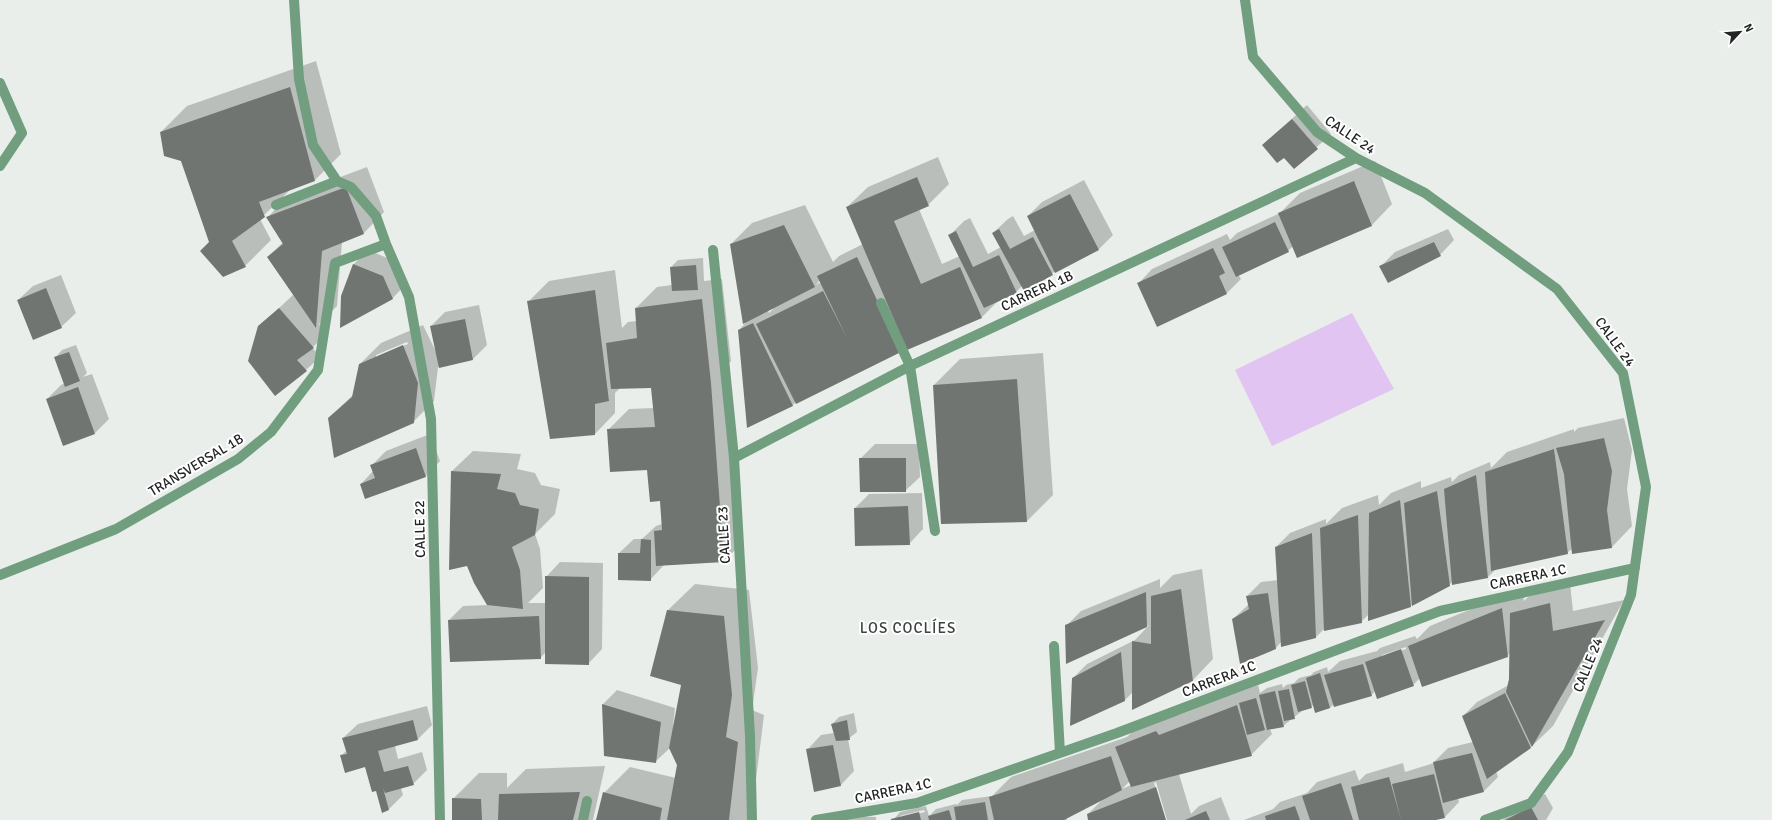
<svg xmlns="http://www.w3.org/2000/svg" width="1772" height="820" viewBox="0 0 1772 820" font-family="Signika,sans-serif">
<rect width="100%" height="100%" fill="#e9eeea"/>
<!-- green -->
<path fill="#e1c4f1" d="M 1352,313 L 1394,389 L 1272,446 L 1235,370 Z"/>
<!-- shadow -->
<path fill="#0003" fill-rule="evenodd" d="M 316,61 L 341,154 L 314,181 L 291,189 L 260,219 L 271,240 L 245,266 L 210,242 L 181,161 L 161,132 L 187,106 Z
M 1307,105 L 1331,134 L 1294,168 L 1284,156 L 1263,145 Z
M 938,157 L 949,184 L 928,205 L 919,209 L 942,264 L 960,256 L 950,235 L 964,221 L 970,218 L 988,254 L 1001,247 L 993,233 L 1008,219 L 1013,216 L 1024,236 L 1035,230 L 1028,216 L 1042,202 L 1084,180 L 1113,235 L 1098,250 L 1056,271 L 1024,290 L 1022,286 L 1016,292 L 999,300 L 981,318 L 906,346 L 796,402 L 792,406 L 739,330 L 748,320 L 731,244 L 752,223 L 805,205 L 833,262 L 839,256 L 863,244 L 847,207 L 868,187 ZM 820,280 L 821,282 L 816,285 ZM 775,307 L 769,313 L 768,310 Z
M 1375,161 L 1392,204 L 1372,225 L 1297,256 L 1293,246 L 1288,251 L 1238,274 L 1241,279 L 1226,294 L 1138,284 L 1152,269 L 1227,234 L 1230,240 L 1237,233 L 1280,213 L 1300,193 Z
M 367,167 L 384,212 L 364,233 L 342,242 L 337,306 L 319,324 L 327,333 L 312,348 L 321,356 L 306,370 L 275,394 L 259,327 L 294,294 L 268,257 L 283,242 L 267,218 L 287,197 Z
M 1448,229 L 1454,240 L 1440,255 L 1380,267 L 1395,252 Z
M 368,250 L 397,262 L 406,284 L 392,299 L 342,296 L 354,264 Z
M 703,258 L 704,281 L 722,279 L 731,361 L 725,368 L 738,547 L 724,561 L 664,565 L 650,580 L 619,553 L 634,539 L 642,539 L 656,526 L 662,524 L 661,500 L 648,470 L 608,430 L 629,409 L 654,408 L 652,387 L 621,387 L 615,393 L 615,413 L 595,434 L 528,302 L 549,281 L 615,270 L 622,328 L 628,322 L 637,321 L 636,308 L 657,287 L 672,285 L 671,267 L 678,260 Z
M 61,275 L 76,313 L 61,327 L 18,300 L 33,286 Z
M 479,305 L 487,345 L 473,359 L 438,367 L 434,401 L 413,422 L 329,418 L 354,394 L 360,364 L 381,343 L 423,325 L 437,354 L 431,326 L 445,312 ZM 407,342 L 408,344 L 376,357 L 376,355 Z
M 76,345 L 87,373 L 83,377 L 92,374 L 109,419 L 95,433 L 47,399 L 61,385 L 65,383 L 55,358 L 62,350 Z
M 1043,353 L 1053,495 L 1027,521 L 934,385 L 960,359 Z
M 1624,418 L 1632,450 L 1627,489 L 1632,526 L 1612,547 L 1573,548 L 1567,553 L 1496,569 L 1488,577 L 1453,582 L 1410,606 L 1369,614 L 1361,622 L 1325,628 L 1316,637 L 1281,642 L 1276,648 L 1233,619 L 1249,604 L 1247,596 L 1261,582 L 1278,580 L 1276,547 L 1290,533 L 1326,519 L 1326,524 L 1342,508 L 1378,495 L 1379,505 L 1391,493 L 1421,481 L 1421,488 L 1451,477 L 1452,482 L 1459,475 L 1490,462 L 1491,468 L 1507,452 L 1574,429 L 1574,432 L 1578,428 Z
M 430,434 L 440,461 L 426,476 L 366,498 L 361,484 L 373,471 L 371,466 L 386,451 Z
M 875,444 L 919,444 L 920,477 L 905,491 L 860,459 Z
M 473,451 L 521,454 L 517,469 L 535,473 L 541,485 L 560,489 L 555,514 L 535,534 L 540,549 L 543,588 L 528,603 L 546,603 L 546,577 L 560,562 L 603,563 L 602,649 L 588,664 L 546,652 L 540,658 L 449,620 L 463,606 L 488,605 L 452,471 Z
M 922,493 L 923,529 L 909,544 L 855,508 L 869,494 Z
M 1202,569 L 1213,659 L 1193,680 L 1133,692 L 1125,700 L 1073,678 L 1087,664 L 1135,640 L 1149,625 L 1067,662 L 1066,626 L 1081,611 L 1160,579 L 1160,588 L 1173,575 Z
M 1570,583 L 1573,611 L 1624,600 L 1553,726 L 1532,746 L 1496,771 L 1498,777 L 1484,791 L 1458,798 L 1459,802 L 1445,817 L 1431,820 L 1244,820 L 1273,809 L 1280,802 L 1307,793 L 1317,782 L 1355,770 L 1359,781 L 1366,774 L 1403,763 L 1405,772 L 1434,763 L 1434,762 L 1448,748 L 1473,742 L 1463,716 L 1477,702 L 1509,685 L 1510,653 L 1507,656 L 1420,678 L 1413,685 L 1376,691 L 1371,695 L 1334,704 L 1330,708 L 1316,712 L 1314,705 L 1302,711 L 1283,726 L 1270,729 L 1272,734 L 1251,755 L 1179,774 L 1191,814 L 1199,806 L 1221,797 L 1230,820 L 1167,820 L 1156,782 L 1154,783 L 1165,820 L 1089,820 L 1088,814 L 1104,798 L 1066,817 L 1067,820 L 889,820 L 894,819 L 900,812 L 926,806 L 929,816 L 936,809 L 956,804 L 957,805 L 962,800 L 992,796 L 1011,777 L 1127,737 L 1137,727 L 1177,711 L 1179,715 L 1258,685 L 1260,693 L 1267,688 L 1282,684 L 1283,688 L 1286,685 L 1294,683 L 1299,678 L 1311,675 L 1314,672 L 1327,667 L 1328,672 L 1340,661 L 1377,651 L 1380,648 L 1415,636 L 1417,639 L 1430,626 L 1522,588 L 1524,601 L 1532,593 ZM 1406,647 L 1406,649 L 1382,657 L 1382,655 ZM 1130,781 L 1131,785 L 1122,789 ZM 924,810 L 925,812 L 900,818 L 900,816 Z
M 695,584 L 749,590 L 758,668 L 752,710 L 764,715 L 751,820 L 597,820 L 604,793 L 630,767 L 676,778 L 678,765 L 670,748 L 655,762 L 603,704 L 617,690 L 675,708 L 673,725 L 674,726 L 683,685 L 668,610 Z
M 427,706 L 432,725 L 418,739 L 395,746 L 398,759 L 422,752 L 427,770 L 413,784 L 401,788 L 403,795 L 389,809 L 383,811 L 377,789 L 365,766 L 341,756 L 347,750 L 343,738 L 358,724 Z
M 854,713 L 857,732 L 848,739 L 854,771 L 840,786 L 807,750 L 821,735 L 834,733 L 832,724 L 839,717 Z
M 605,766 L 593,820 L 453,820 L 453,799 L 479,773 L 507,773 L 507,788 L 526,769 Z
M 1545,794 L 1553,808 L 1546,820 L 1502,820 L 1512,810 Z
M 850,816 L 876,817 L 876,820 L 846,820 Z"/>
<!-- building -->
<path fill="#717572" d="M 290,87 L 315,181 L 259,202 L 265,217 L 232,241 L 246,267 L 223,277 L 200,251 L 209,242 L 181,161 L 164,156 L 160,132 Z
M 1292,119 L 1318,149 L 1294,169 L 1284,158 L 1277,163 L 1262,145 Z
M 917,177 L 929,206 L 894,221 L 921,284 L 960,267 L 982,318 L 907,350 L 846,207 Z
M 1354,181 L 1372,226 L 1297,258 L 1278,213 Z
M 346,187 L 364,234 L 322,251 L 316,328 L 267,257 L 283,244 L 266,217 Z
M 1070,194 L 1099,250 L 1055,273 L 1027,216 Z
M 1275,222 L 1289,252 L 1236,277 L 1222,247 Z
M 784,225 L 815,287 L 743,324 L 730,244 Z
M 999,229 L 1010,249 L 1033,237 L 1053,275 L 1024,291 L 992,233 Z
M 956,231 L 973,267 L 999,255 L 1017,293 L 984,308 L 948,235 Z
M 1434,242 L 1441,256 L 1388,283 L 1379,266 Z
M 1213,248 L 1225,273 L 1219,276 L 1227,294 L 1157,327 L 1137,283 Z
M 857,257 L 901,352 L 796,404 L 756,324 L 823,291 L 847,338 L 817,276 Z
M 353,264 L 383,276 L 393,299 L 340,328 L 341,296 Z
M 696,265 L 698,290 L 672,291 L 670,267 Z
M 46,288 L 62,328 L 33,340 L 17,300 Z
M 595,290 L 609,401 L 595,404 L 595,435 L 550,439 L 527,301 Z
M 702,299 L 711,383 L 724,562 L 656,566 L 654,531 L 662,530 L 660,501 L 650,502 L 647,470 L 610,472 L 607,429 L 655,427 L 651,388 L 611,389 L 606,343 L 637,338 L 635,308 Z
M 279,308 L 314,348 L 297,360 L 307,371 L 275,396 L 248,361 L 258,326 Z
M 465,319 L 473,360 L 439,368 L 430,326 Z
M 753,323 L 793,406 L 747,428 L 738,330 Z
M 403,345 L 418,383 L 414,423 L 334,458 L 328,418 L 352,397 L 359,364 Z
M 69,352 L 80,381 L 65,387 L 54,357 Z
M 1017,379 L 1027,522 L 941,524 L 933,385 Z
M 78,387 L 95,434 L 63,446 L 46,399 Z
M 1604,438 L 1612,471 L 1607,510 L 1612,548 L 1572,554 L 1564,474 L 1556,448 Z
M 416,448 L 426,477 L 365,499 L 360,484 L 375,478 L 370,465 Z
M 1554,449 L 1568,554 L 1491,571 L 1485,472 Z
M 859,458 L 906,458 L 906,492 L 860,492 Z
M 451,471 L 501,474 L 497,489 L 515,493 L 520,505 L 539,509 L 535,535 L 512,547 L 520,570 L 523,609 L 487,605 L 474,583 L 467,566 L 449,570 Z
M 1476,475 L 1488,578 L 1452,585 L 1444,489 Z
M 1437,491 L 1450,586 L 1412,606 L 1404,503 Z
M 1400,500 L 1411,607 L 1368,621 L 1369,513 Z
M 908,506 L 910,545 L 855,546 L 854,508 Z
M 1358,515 L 1362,623 L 1324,631 L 1320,528 Z
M 1312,533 L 1316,638 L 1281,647 L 1275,547 Z
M 641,539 L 651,540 L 651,581 L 618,580 L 618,553 L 640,553 Z
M 545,576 L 589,577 L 589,665 L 545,664 Z
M 1181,589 L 1193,681 L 1132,710 L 1132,641 L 1151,644 L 1151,596 Z
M 1146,592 L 1147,627 L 1066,664 L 1065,625 Z
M 1268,593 L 1276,649 L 1240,664 L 1232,619 L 1249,609 L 1246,596 Z
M 1550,603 L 1553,631 L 1605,620 L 1532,747 L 1506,692 L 1509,679 L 1510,613 Z
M 1502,608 L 1508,657 L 1422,687 L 1408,646 Z
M 667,610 L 724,616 L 732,695 L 726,737 L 738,742 L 729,820 L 667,820 L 677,765 L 669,748 L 681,685 L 650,676 Z
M 539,616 L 541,659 L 450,662 L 448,620 Z
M 1401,649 L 1414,686 L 1377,699 L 1365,662 Z
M 1121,652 L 1125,701 L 1070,726 L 1072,678 Z
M 1363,664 L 1372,696 L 1334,707 L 1324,675 Z
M 1320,673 L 1330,708 L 1315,713 L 1306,678 Z
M 1305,681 L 1312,708 L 1298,712 L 1291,685 Z
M 1289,689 L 1295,719 L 1284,721 L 1278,691 Z
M 1275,691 L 1284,727 L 1267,730 L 1259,695 Z
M 1505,693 L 1531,748 L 1487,779 L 1462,716 Z
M 1256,698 L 1265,730 L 1247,735 L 1239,703 Z
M 602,704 L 661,722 L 656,763 L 604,756 Z
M 1237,705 L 1252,756 L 1131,787 L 1115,747 L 1156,731 L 1159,735 Z
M 413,720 L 418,740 L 378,751 L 384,772 L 408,766 L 414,785 L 385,793 L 383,788 L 389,810 L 382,813 L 376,791 L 372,792 L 365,767 L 345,773 L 340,755 L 347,754 L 342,738 Z
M 847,720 L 850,740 L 836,741 L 831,724 Z
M 833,745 L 841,786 L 814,792 L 806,749 Z
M 1472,753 L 1484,792 L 1443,803 L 1433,762 Z
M 1111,756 L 1122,790 L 1064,820 L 994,820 L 989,797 Z
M 1434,774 L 1445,818 L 1436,820 L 1401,820 L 1392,784 Z
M 1389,777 L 1401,820 L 1359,820 L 1351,787 Z
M 1341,783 L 1353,820 L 1310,820 L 1302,796 Z
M 1156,787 L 1166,820 L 1088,820 L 1087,814 Z
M 580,792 L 573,820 L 498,820 L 499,794 Z
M 603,792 L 662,808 L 660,820 L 596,820 Z
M 452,798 L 481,799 L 482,820 L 452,820 Z
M 985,802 L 988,820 L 956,820 L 954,807 Z
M 1295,806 L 1300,820 L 1266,820 L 1265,816 Z
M 1531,807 L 1538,820 L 1505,820 Z
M 949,810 L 952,820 L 929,820 L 928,816 Z
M 1206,811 L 1210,820 L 1185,820 Z
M 919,812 L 921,820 L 891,820 L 891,819 Z"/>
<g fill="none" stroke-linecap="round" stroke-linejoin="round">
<!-- minor -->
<path stroke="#709e7e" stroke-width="10" d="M 294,0 L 299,79 L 313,145 L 337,181 L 351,187 L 376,216 L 386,244 L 409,297 L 431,419 L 440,820
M 1245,0 L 1253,57 L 1317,132 L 1356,158 L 1425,193 L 1557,289 L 1623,373 L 1646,487 L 1631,595 L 1568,752 L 1531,803 L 1485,820
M 0,83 L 22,133 L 0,166
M 276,205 L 337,181
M 713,250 L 734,458 L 750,736 L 752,820
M 881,303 L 910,366 L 935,531
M 734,458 L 910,366 L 1356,158
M 0,575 L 116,529 L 238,459 L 271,432 L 318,370 L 335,263 L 386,244
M 1054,646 L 1060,753
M 583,820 L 587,801
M 816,820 L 917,803 L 1117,733 L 1440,611 L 1635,568"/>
</g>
<g text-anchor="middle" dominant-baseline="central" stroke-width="4" stroke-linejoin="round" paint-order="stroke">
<!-- street labels -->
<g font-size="14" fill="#232524" stroke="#fff">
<text transform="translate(1350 135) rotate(34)">CALLE 24</text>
<text transform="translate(1037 291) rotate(-25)">CARRERA 1B</text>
<text transform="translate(1615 342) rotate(54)">CALLE 24</text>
<text transform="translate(196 465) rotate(-31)">TRANSVERSAL 1B</text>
<text transform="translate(420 529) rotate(-91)">CALLE 22</text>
<text transform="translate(724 535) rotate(-93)">CALLE 23</text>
<text transform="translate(1528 577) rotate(-12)">CARRERA 1C</text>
<text transform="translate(1588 665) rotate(-68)">CALLE 24</text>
<text transform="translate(1219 679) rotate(-21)">CARRERA 1C</text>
<text transform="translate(893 791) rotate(-12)">CARRERA 1C</text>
</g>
<!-- neighbourhood labels -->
<g font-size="15" letter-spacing="1" fill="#3f4340" stroke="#fff">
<text x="908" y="628">LOS COCLÍES</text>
</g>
</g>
<!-- north arrow -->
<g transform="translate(1740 32) rotate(64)" stroke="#ffffff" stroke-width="3" paint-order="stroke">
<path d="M0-3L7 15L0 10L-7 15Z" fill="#232524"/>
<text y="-6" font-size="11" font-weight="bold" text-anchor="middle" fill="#232524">N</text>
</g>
</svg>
